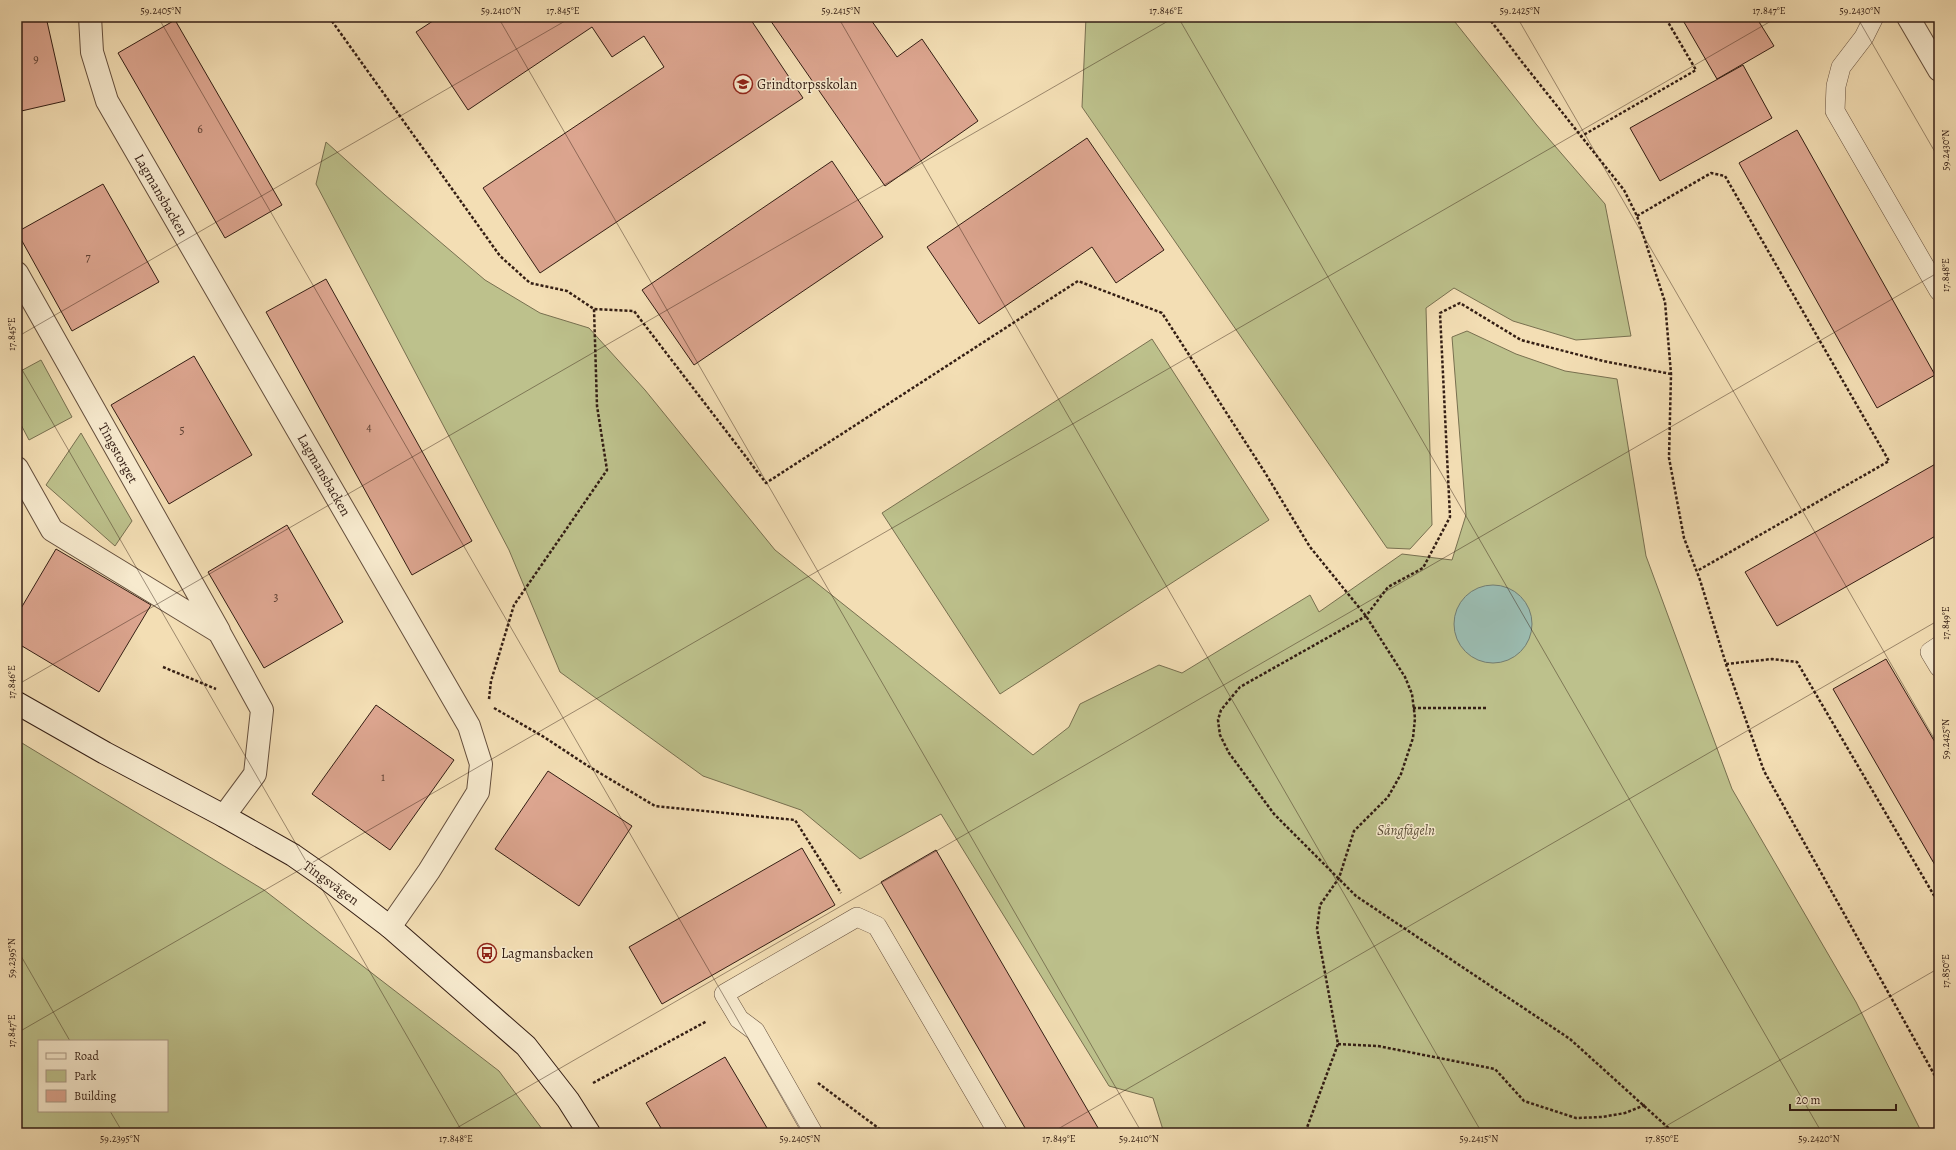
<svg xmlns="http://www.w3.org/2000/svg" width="1956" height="1150" viewBox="0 0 1956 1150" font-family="Alegreya,serif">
<rect width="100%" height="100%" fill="#f3deb4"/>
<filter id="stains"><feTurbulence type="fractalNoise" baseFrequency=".005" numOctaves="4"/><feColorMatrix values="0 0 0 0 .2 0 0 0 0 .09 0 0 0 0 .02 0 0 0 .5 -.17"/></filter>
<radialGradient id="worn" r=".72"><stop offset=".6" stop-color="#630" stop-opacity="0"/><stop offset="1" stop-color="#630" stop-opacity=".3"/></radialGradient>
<!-- green -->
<path fill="#bdc18c" stroke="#787050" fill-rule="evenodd" d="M 1086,17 L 1451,17 L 1536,124 L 1605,204 L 1631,336 L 1576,340 L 1513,321 L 1454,288 L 1426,308 L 1432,525 L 1410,549 L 1387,548 L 1082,107 Z
M 326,142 L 385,195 L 485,280 L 540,313 L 589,328 L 645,390 L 775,550 L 1033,755 L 1069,727 L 1080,704 L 1159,665 L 1182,673 L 1310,595 L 1319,612 L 1402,554 L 1452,560 L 1466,515 L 1452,337 L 1467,331 L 1516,354 L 1565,371 L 1617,379 L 1646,556 L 1732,789 L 1856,1002 L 1922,1133 L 1164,1133 L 1153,1098 L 1109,1086 L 941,814 L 860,859 L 801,810 L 703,776 L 560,672 L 509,550 L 316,184 Z
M 1152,339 L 1269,520 L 1000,694 L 882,513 Z
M 41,360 L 72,417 L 29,440 L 17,417 L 17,373 Z
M 81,433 L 132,521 L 115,546 L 46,485 Z
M 17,740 L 264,890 L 499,1071 L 545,1133 L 17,1133 ZM 39,1041 L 167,1041 L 167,1111 L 39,1111 Z"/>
<!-- water -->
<path fill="#9bbcb1" stroke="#727d72" d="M1454 624a39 39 0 1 1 78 0a39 39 0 1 1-78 0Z"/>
<!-- building -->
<path fill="#dca58f" stroke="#341e14" d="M 17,17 L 46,17 L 65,101 L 17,112 Z
M 439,17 L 749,17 L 803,98 L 540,273 L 483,188 L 664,67 L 644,36 L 612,57 L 592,27 L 468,110 L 416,32 Z
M 768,17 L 869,17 L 897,57 L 922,39 L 978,121 L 885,186 Z
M 1681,17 L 1756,17 L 1774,46 L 1717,79 Z
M 175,20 L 282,205 L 225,238 L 118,53 Z
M 1743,65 L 1772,118 L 1660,181 L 1630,128 Z
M 1797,130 L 1935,375 L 1877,408 L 1739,163 Z
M 1087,138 L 1164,250 L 1116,283 L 1092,247 L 979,324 L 927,247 Z
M 832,161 L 883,237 L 694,365 L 642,290 Z
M 103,184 L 159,282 L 72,331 L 17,232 Z
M 326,279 L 472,541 L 412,575 L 266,312 Z
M 194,356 L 252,455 L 169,504 L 111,405 Z
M 1939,462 L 1939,534 L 1777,626 L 1745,572 Z
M 287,525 L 343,622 L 264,668 L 208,572 Z
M 56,549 L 151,605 L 99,692 L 17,643 L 17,615 Z
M 1886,659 L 1939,749 L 1939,872 L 1833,689 Z
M 376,705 L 454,760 L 390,850 L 312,794 Z
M 548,771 L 632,826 L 579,906 L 495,849 Z
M 802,848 L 835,905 L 662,1004 L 629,947 Z
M 936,850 L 1101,1133 L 1028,1133 L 881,882 Z
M 725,1057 L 770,1133 L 664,1133 L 646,1103 Z"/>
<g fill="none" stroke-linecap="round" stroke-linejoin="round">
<!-- lane casing -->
<g stroke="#644e3c" stroke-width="20">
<path id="lane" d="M 1874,17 L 1864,37 L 1841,67 L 1836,86 L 1835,111 L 1939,291
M 1939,646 L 1930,652 L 1939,667
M 813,1133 L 755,1031 L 739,1019 L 724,994 L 857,917 L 877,926 L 998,1133"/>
</g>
<!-- street casing -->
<g stroke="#644e3c" stroke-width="24">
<path id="street" d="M 90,17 L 92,52 L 107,101 L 469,726 L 481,764 L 478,792 L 429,871 L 390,927
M 1908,17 L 1939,70
M 17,273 L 219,631
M 17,468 L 52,530 L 219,632 L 262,710 L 255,774 L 224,816"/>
</g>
<!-- secondary casing -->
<g stroke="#341e14" stroke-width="24">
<path id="secondary" d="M 17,703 L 105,753 L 224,816 L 293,855 L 323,876 L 390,927 L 526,1046 L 568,1100 L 589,1133"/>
</g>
<!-- path -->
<path stroke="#341e14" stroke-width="2.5" stroke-dasharray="3 2" stroke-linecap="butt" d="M 329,17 L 500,256 L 530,283 L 567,291 L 594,309 L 634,311 L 766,483 L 1078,281 L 1162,313 L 1264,471 L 1310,547 L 1366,616 L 1405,677 L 1412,694 L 1415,718 L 1413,738 L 1401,774 L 1388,797 L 1354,831 L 1339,878 L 1320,905 L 1317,929 L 1338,1044 L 1305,1133
M 1488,17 L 1522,62 L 1624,190 L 1637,216 L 1665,302 L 1671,374 L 1669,458 L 1684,538 L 1700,580 L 1726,664 L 1764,771 L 1939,1083
M 1580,137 L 1696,70 L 1665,17
M 1637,216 L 1711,173 L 1725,176 L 1889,461 L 1697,571
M 1671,374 L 1603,361 L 1521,340 L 1460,303 L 1440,313 L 1450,517 L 1423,568 L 1388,587 L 1366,616 L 1240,687 L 1221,710 L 1218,720 L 1220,735 L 1229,753 L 1274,814 L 1356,896 L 1570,1039 L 1674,1133
M 1726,664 L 1772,659 L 1797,662 L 1939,904
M 163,667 L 216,689
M 489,699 L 491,681 L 514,605 L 607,470 L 597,406 L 594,309
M 494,708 L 544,737 L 588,766 L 655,806 L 795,820 L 841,893
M 1413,708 L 1487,708
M 1338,1044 L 1378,1046 L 1495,1069 L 1524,1101 L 1576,1118 L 1602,1117 L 1625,1113 L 1645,1105
M 593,1083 L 707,1021
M 818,1083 L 885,1133"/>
<!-- lane -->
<use href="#lane" stroke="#f7eace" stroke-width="19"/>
<!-- street -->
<use href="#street" stroke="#f7eace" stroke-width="22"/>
<!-- secondary -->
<use href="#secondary" stroke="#f7eace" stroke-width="22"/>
</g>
<!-- ticks -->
<path fill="none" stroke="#341e14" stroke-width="1" stroke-opacity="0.45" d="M 158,17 L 803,1133M 498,17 L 1142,1133M 838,17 L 1482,1133M 1178,17 L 1822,1133M 1517,17 L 1939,747M 1857,17 L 1939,159M 17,337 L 572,17M 17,361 L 463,1133M 17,685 L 1175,17M 17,949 L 70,1041M 17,1033 L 1778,17M 110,1111 L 123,1133M 448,1133 L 1939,272M 1051,1133 L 1939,620M 1654,1133 L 1939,968"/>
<!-- icons -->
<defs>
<g id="school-ring" transform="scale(1)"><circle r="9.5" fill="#f7eace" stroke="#8f2418" stroke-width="1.5"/><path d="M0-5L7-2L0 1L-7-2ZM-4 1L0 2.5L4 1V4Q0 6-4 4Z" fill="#8f2418"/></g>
<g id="bus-ring" transform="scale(1)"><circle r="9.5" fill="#f7eace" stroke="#8f2418" stroke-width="1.5"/><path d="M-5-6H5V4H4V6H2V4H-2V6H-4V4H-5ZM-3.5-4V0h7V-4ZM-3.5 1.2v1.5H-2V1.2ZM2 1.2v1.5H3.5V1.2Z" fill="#8f2418"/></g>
</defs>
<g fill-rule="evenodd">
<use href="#school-ring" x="743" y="84"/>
<use href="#bus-ring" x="487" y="953"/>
</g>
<g text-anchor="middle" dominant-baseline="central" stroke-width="3" stroke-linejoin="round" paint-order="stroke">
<!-- number labels -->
<g font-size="12" fill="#5e4033">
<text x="36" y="59">9</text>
<text x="200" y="129">6</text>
<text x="88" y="257">7</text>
<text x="369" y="427">4</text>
<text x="182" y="430">5</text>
<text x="276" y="597">3</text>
<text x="383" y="777">1</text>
</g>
<!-- poi labels -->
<g font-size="14" fill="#341e14" stroke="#f7eace" text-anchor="start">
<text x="757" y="84">Grindtorpsskolan</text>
<text x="501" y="953">Lagmansbacken</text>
</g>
<!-- street labels -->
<g font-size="14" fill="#341e14" stroke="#f7eace">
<text transform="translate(161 195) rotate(60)">Lagmansbacken</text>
<text transform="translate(118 453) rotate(61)">Tingstorget</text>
<text transform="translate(324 475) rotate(60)">Lagmansbacken</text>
<text transform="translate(331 883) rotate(36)">Tingsvägen</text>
</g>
<!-- park labels -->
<g font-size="14" font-style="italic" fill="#5d4f38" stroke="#f7eace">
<text x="1406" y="830">Sångfågeln</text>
</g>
</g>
<!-- margin -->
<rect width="1956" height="1150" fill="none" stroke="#f3deb4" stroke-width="44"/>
<!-- legend -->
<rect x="38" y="1040" width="130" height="72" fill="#f7eace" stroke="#a99884"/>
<rect x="46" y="1053" width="20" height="6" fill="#f7eace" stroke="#a99884"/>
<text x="74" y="1060" font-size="12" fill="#341e14">Road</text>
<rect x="46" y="1070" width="20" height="12" fill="#bdc18c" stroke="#a99884"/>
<text x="74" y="1080" font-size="12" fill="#341e14">Park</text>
<rect x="46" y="1090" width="20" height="12" fill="#dca58f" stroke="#a99884"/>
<text x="74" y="1100" font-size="12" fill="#341e14">Building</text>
<!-- scale -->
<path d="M1790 1104v6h106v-6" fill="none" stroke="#341e14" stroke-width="2"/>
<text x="1796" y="1104" font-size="12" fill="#341e14" stroke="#f7eace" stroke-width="3" paint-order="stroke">20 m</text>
<rect x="22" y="22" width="1912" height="1106" fill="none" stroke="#341e14" stroke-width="1.5"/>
<g font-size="10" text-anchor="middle" fill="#341e14">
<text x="161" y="14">59.2405°N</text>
<text x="501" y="14">59.2410°N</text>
<text x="563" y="14">17.845°E</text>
<text x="841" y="14">59.2415°N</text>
<text x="1166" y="14">17.846°E</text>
<text x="1520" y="14">59.2425°N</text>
<text x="1769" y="14">17.847°E</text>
<text x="1860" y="14">59.2430°N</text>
<text transform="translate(1945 150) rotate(-90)" y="4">59.2430°N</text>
<text transform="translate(1945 275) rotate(-90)" y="4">17.848°E</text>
<text transform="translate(11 334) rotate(-90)" y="4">17.845°E</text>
<text transform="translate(1945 623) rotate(-90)" y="4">17.849°E</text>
<text transform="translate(11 682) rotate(-90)" y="4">17.846°E</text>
<text transform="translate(1945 739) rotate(-90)" y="4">59.2425°N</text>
<text transform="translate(11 958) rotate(-90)" y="4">59.2395°N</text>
<text transform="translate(1945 971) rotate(-90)" y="4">17.850°E</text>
<text transform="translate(11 1031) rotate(-90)" y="4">17.847°E</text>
<text x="120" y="1142">59.2395°N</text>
<text x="456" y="1142">17.848°E</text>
<text x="800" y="1142">59.2405°N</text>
<text x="1059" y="1142">17.849°E</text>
<text x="1139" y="1142">59.2410°N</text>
<text x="1479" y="1142">59.2415°N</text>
<text x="1662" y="1142">17.850°E</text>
<text x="1819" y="1142">59.2420°N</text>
</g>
<rect width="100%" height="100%" filter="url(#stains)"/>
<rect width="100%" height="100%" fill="url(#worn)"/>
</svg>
